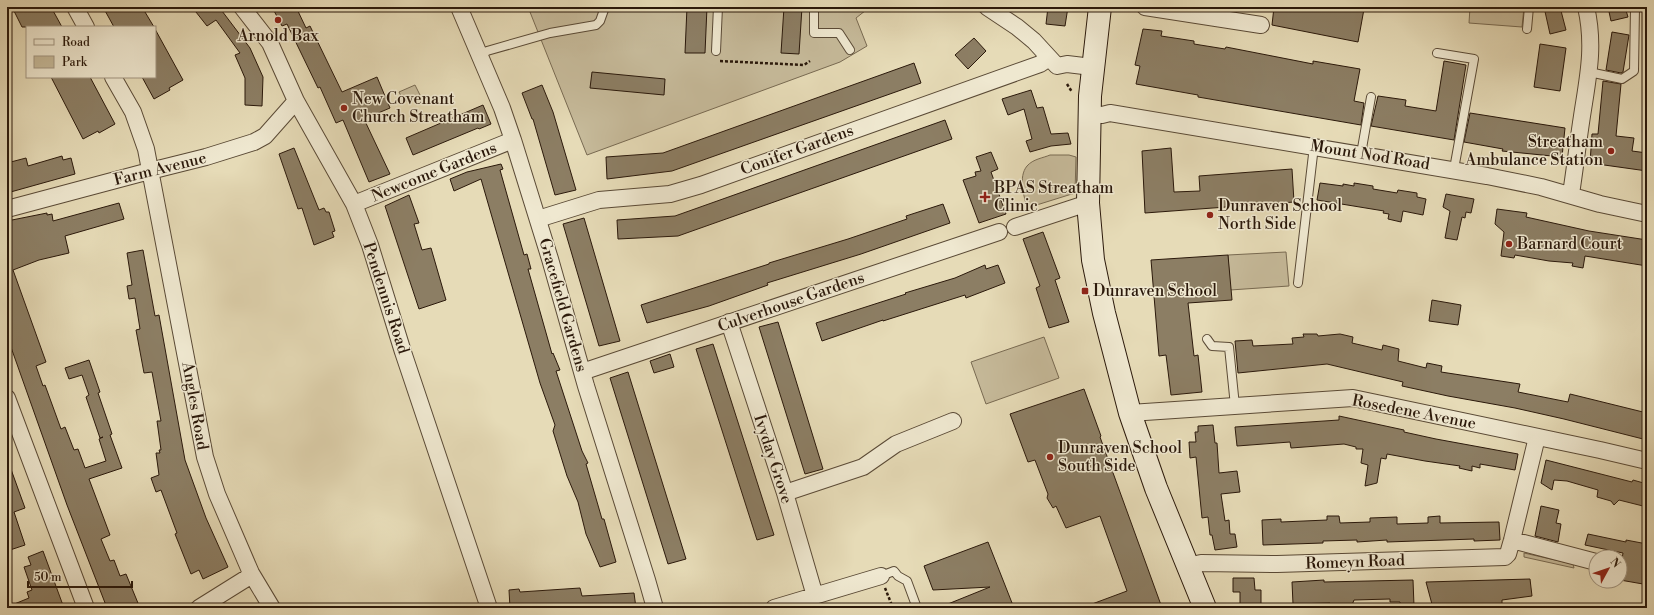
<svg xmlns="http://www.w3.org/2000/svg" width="1654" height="615" viewBox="0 0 1654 615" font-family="'Libre Bodoni',serif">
<rect width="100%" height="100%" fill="#e6dbb7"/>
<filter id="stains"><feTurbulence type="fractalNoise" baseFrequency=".005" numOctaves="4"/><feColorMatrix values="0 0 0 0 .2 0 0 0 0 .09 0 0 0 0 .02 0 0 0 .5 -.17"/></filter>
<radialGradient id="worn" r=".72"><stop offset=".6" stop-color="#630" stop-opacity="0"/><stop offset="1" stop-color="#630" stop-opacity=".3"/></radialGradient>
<!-- green -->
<path fill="#c6ba9a" stroke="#786a52" d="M 528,7 L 870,7 L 856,18 L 867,46 L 840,62 L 587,155 Z
M 1470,7 L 1524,7 L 1522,27 L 1469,23 Z
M 415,85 L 420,95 L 404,102 L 399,92 Z
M 1050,155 L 1069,155 L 1076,157 L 1075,193 L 1027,208 C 1024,196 1018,177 1027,166 C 1033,159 1043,158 1050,155 Z
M 1286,252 L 1289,286 L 1230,290 L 1228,255 Z
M 1044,337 L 1059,378 L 986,404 L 971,362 Z
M 1524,553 L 1573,564 L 1574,568 L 1524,557 Z"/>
<!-- building -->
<path fill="#8c7e64" stroke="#2b190b" d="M 12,7 L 51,7 L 62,27 L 22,27 Z
M 103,7 L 142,7 L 154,27 L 114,27 Z
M 192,7 L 219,7 L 250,48 L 263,77 L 262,106 L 245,105 L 245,78 L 235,55 L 240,53 L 216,20 L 207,26 Z
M 272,7 L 296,7 L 306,28 L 310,26 L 342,92 L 377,77 L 390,108 L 364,119 L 390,174 L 369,182 L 343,120 L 336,123 L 320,87 L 318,88 L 287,24 L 282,26 Z
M 687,7 L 707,7 L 705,53 L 685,53 Z
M 784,7 L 802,7 L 799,54 L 781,53 Z
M 1048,7 L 1068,7 L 1065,26 L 1046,24 Z
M 1274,7 L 1350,7 L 1364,9 L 1358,42 L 1272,25 Z
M 1544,7 L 1560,7 L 1566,30 L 1550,34 Z
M 1608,7 L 1625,7 L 1628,17 L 1611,21 Z
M 155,29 L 183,80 L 169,88 L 170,90 L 154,99 L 142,77 L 155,77 Z
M 1143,29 L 1162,31 L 1161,36 L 1194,41 L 1194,44 L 1225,49 L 1226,47 L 1313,64 L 1313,61 L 1360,69 L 1354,101 L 1364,103 L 1361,125 L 1198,97 L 1198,95 L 1136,84 L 1140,66 L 1135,65 Z
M 1612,32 L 1629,35 L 1623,72 L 1621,73 L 1606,70 Z
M 974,38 L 986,51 L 968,69 L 955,55 Z
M 1540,44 L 1566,48 L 1560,91 L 1534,87 Z
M 1444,61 L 1466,65 L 1454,140 L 1371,126 L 1378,96 L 1406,100 L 1405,106 L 1436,111 Z
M 914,63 L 921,83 L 672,171 L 607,179 L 606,157 L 663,153 Z
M 592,72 L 665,79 L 664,95 L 590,88 Z
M 51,77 L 90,77 L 115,124 L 99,133 L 98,131 L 83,139 Z
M 1603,81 L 1621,84 L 1616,136 L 1634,138 L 1632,151 L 1647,153 L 1647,171 L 1590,163 L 1592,134 L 1598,134 Z
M 542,85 L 553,112 L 576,190 L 555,195 L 533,119 L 532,119 L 522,93 Z
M 1031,90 L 1037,108 L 1043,107 L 1051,134 L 1068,133 L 1071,144 L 1051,146 L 1030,152 L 1026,141 L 1032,139 L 1024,109 L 1008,115 L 1002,99 Z
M 483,105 L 491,124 L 479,129 L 478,128 L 413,155 L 406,138 Z
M 1470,113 L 1565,128 L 1562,157 L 1502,151 L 1503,149 L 1464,142 Z
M 945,120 L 952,139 L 678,236 L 618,239 L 617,220 L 675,216 Z
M 294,148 L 319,210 L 324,208 L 326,212 L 329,212 L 335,231 L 332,232 L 334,237 L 314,245 L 302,208 L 298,209 L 279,154 Z
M 1171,148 L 1174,192 L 1200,191 L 1199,176 L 1292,169 L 1294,202 L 1145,213 L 1142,151 Z
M 991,152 L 998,169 L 991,172 L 1006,214 L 979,223 L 963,180 L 976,176 L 975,172 L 981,171 L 976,157 Z
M 62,156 L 63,160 L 71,158 L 75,174 L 7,193 L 7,163 L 26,158 L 28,166 Z
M 501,164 L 503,169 L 500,170 L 524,255 L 527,254 L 531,269 L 528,269 L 552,354 L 553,353 L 560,370 L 556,371 L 582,451 L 588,463 L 586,464 L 602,519 L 604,519 L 616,562 L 600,567 L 586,534 L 578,502 L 567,476 L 553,431 L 555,425 L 540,383 L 481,179 L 454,191 L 450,179 L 467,172 Z
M 1320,183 L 1343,186 L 1343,184 L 1354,186 L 1354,183 L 1373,186 L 1373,189 L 1397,193 L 1398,190 L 1417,193 L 1417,197 L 1426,199 L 1423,215 L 1403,211 L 1401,222 L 1388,219 L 1389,214 L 1383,213 L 1384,211 L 1317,200 Z
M 1446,194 L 1474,199 L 1471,213 L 1466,212 L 1465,218 L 1462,217 L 1457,240 L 1445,238 L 1450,211 L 1443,207 Z
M 409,195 L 419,223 L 414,224 L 422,250 L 431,248 L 446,300 L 419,309 L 385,206 Z
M 119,203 L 124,219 L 65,236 L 69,253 L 39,260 L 13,270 L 46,362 L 36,366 L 43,386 L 45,385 L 61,429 L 65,427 L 74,450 L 78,449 L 85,468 L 106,461 L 99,439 L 103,437 L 100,438 L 86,397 L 89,395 L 82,375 L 69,379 L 65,368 L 89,360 L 100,392 L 98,393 L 112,434 L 110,435 L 122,468 L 89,479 L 110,535 L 101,539 L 110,561 L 114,560 L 120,576 L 126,574 L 140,608 L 107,608 L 67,505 L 7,336 L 7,221 L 47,213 L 47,215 L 52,214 L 53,221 Z
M 943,204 L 950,223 L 861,254 L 767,283 L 768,285 L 709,306 L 647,323 L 641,305 L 769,264 L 769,263 L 848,239 L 907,219 L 906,216 Z
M 1497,209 L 1527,213 L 1526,217 L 1589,231 L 1647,240 L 1647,266 L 1585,256 L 1583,268 L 1572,266 L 1573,263 L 1549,261 L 1515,255 L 1514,258 L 1501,256 L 1504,232 L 1495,224 Z
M 584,218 L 620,341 L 599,346 L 563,224 Z
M 1043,232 L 1060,278 L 1055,280 L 1069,322 L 1049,328 L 1036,288 L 1040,286 L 1023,239 Z
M 143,250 L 155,316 L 159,315 L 185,460 L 206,518 L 228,567 L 203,579 L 199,570 L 191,574 L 175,534 L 177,533 L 161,490 L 156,492 L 151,478 L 159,475 L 156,453 L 160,453 L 159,450 L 161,450 L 157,421 L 161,421 L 152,372 L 144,373 L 136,330 L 140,329 L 135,298 L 129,299 L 127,286 L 132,285 L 127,253 Z
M 1228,255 L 1232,300 L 1188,303 L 1194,356 L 1198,355 L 1202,392 L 1171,395 L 1166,355 L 1159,356 L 1151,260 Z
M 985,265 L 986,269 L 998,265 L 1005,283 L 966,298 L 965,295 L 883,321 L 883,320 L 822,341 L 816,323 L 906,294 L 905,293 L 955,278 Z
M 1432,300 L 1461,305 L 1458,325 L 1429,321 Z
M 778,322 L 823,469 L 805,474 L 759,327 Z
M 1303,334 L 1317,334 L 1318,336 L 1340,334 L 1353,337 L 1352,343 L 1382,350 L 1383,345 L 1399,349 L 1398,361 L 1426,368 L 1427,363 L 1442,366 L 1441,372 L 1520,384 L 1518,392 L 1568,402 L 1570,394 L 1647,413 L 1647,440 L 1564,419 L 1515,408 L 1448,396 L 1402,386 L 1403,382 L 1327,364 L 1238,373 L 1235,341 L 1252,340 L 1253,346 L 1293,344 L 1292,338 L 1304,337 Z
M 713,344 L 774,535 L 757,540 L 696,349 Z
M 670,354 L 674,367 L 654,373 L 650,361 Z
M 628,372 L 686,559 L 668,564 L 610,378 Z
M 1084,389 L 1101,436 L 1100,437 L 1161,605 L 1154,608 L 1084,608 L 1084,607 L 1127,591 L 1100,516 L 1066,528 L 1056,506 L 1053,508 L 1047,498 L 1048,494 L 1035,460 L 1028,462 L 1010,414 Z
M 1339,416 L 1404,430 L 1404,432 L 1436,439 L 1518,454 L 1515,470 L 1480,464 L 1480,468 L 1472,466 L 1472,471 L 1459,468 L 1460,466 L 1425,461 L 1387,454 L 1386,459 L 1381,458 L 1377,483 L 1365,486 L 1368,465 L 1361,463 L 1363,449 L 1356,449 L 1356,447 L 1344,444 L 1291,448 L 1290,442 L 1237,446 L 1235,427 L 1339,420 Z
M 1213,425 L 1215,443 L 1217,443 L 1219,473 L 1237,471 L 1240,492 L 1221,494 L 1225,521 L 1229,520 L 1230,534 L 1235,534 L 1237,547 L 1215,550 L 1212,535 L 1210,535 L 1208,517 L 1202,518 L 1196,457 L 1190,458 L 1189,442 L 1196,442 L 1195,432 L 1198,432 L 1198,426 Z
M 1546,460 L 1632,482 L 1633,480 L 1647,484 L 1647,507 L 1619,500 L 1614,505 L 1611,501 L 1597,497 L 1598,490 L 1567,481 L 1554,480 L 1552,490 L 1541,483 Z
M 7,461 L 8,461 L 25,508 L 14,512 L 25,545 L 7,551 Z
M 1541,506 L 1559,510 L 1556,523 L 1561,524 L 1558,542 L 1535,536 Z
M 1327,516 L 1339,516 L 1340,523 L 1370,522 L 1370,518 L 1397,517 L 1397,524 L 1428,523 L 1428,517 L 1440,516 L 1440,523 L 1499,522 L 1500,540 L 1474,541 L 1474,539 L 1387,542 L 1387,540 L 1357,542 L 1357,540 L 1323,541 L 1323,543 L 1263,545 L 1262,520 L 1281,519 L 1281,522 L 1327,520 Z
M 1588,534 L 1626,542 L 1626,540 L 1647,544 L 1647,564 L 1643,584 L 1620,580 L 1620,570 L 1623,553 L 1585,545 Z
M 988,542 L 1014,608 L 938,608 L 990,587 L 933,590 L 924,566 Z
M 43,551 L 64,608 L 7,608 L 7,607 L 29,598 L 27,592 L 32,590 L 24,567 L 31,565 L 28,557 Z
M 1233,578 L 1254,578 L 1255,590 L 1261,590 L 1261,605 L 1240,605 L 1240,592 L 1233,592 Z
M 1530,579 L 1532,596 L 1502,600 L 1502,608 L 1433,608 L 1426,582 Z
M 1324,580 L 1324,582 L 1413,580 L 1414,606 L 1400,606 L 1400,602 L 1390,602 L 1390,599 L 1354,600 L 1352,605 L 1332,606 L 1330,603 L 1293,604 L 1292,582 Z
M 580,588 L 582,596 L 634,593 L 636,608 L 510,608 L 509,590 L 519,589 L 520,592 Z"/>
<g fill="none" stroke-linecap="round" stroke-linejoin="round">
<!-- lane casing -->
<g stroke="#5a4a36" stroke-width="10">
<path id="lane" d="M 814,7 L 814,33 L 839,33 L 850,50
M 1527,29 L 1529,7
M 716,51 L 718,7
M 1437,53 L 1474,59 L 1454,169
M 479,56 L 487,51 L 550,33 L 596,25 L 600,21 L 605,7
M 1589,72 L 1622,79 L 1634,71 L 1635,7
M 1361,154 L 1371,97
M 1298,283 L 1314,146
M 1207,339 L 1212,346 L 1229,347 L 1235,406
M 881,576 L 894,571 L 898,576 L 907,581 L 917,608"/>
</g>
<!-- street casing -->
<g stroke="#5a4a36" stroke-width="18">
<path id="street" d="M 75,7 L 86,27
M 242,7 L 270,43 L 296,101 L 354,204 L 370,245 L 403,352 L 489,608
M 459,7 L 502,108 L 513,140 L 550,259 L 586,386 L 647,580 L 655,608
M 987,7 L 1017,27 L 1034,41 L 1057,66 L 1067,64 L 1092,67
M 1145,7 L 1261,25
M 113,77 L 133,112 L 146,149 L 205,457 L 217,494 L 251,573 L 272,608
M 1090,114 L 1102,115 L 1110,113 L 1487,176 L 1541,187 L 1600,204 L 1647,214
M 1571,194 C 1575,168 1578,142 1582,116 C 1588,77 1595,46 1586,7
M 354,204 L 513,140
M 7,209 L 142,173 L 206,157 L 254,142 L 265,136 L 296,101
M 538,219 L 599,200 L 670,194 L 701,185 L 1040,64 L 1049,58
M 1015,227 L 1088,203
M 729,322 L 785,493 L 815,596
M 582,372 L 999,232
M 7,398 L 86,608
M 1130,413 L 1353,398 L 1600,450 L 1647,461
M 785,493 L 863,467 L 896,444 L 953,421
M 1512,540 L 1596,562
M 1187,566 L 1201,563 L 1277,564 L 1505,557 L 1508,554 L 1512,540 L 1537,437
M 199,608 L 247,578 L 251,573
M 774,608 L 881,576"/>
</g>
<!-- secondary casing -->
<g stroke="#2b190b" stroke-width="24">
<path id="secondary" d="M 1100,7 L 1090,96 L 1088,203 L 1093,260 L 1104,313 L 1130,413 L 1156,488 L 1205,608"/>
</g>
<!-- path -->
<path stroke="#2b190b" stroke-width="2.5" stroke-dasharray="3 2" stroke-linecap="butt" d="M 720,61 L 804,65 L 810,61
M 1067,84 L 1072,92
M 885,588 L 893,608"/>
<!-- lane -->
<use href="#lane" stroke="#efe8d0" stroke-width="8"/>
<!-- street -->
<use href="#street" stroke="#efe8d0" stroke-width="16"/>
<!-- secondary -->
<use href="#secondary" stroke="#efe8d0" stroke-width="22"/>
</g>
<!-- markers -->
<g fill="#8f2418" stroke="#efe8d0" stroke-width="1.5">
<circle cx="278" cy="20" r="4"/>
<circle cx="344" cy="108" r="4"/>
<circle cx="1611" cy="151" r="4"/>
<path d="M983 191h4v4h4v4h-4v4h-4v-4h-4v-4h4z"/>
<circle cx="1210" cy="215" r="4"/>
<circle cx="1509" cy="244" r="4"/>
<rect x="1081" y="287" width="8" height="8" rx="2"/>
<circle cx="1050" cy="457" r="4"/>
</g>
<g text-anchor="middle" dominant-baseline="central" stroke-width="3" stroke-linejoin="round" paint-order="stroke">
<!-- poi labels -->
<g font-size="16" fill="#2b190b" stroke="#efe8d0" text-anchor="start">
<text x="278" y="36" text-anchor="middle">Arnold Bax</text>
<text x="352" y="99">New Covenant<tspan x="352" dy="18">Church Streatham</tspan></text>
<text x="1603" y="142" text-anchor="end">Streatham<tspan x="1603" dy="18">Ambulance Station</tspan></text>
<text x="994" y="188">BPAS Streatham<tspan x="994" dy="18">Clinic</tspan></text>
<text x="1218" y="206">Dunraven School<tspan x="1218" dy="18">North Side</tspan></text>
<text x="1517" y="244">Barnard Court</text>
<text x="1093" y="291">Dunraven School</text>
<text x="1058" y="448">Dunraven School<tspan x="1058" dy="18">South Side</tspan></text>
</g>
<!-- street labels -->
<g font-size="16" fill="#2b190b" stroke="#efe8d0">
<text transform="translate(797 150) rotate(-20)">Conifer Gardens</text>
<text transform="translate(1370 155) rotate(9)">Mount Nod Road</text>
<text transform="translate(160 169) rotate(-14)">Farm Avenue</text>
<text transform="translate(434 172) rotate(-22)">Newcome Gardens</text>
<text transform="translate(386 298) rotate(72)">Pendennis Road</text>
<text transform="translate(791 302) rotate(-19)">Culverhouse Gardens</text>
<text transform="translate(563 305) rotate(74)">Gracefield Gardens</text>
<text transform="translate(195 406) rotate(80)">Angles Road</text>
<text transform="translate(1414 412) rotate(11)">Rosedene Avenue</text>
<text transform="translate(773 459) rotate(72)">Ivyday Grove</text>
<text transform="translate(1355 562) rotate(-2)">Romeyn Road</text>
</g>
</g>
<!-- margin -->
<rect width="1654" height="615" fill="none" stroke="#e6dbb7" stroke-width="24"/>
<rect x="8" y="8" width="1638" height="599" fill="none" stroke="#2b190b" stroke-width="2"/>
<rect x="12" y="12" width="1630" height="591" fill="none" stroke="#2b190b"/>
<!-- legend -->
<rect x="26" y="26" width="130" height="52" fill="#efe8d0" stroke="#a19581"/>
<rect x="34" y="39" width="20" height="6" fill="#efe8d0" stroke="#a19581"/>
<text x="62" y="46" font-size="12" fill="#2b190b">Road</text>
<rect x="34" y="56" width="20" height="12" fill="#c6ba9a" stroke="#a19581"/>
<text x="62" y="66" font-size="12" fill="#2b190b">Park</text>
<!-- north arrow -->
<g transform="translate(1608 569) rotate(50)"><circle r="19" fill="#efe8d0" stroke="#a19581"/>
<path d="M0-3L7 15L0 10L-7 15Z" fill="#8f2418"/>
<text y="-6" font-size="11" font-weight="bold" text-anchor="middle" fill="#2b190b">N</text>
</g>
<!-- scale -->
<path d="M28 581v6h104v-6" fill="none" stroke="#2b190b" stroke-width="2"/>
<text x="34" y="581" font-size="12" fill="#2b190b" stroke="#efe8d0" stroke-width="3" paint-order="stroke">50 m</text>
<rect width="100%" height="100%" filter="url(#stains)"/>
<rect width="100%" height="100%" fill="url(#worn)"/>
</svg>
